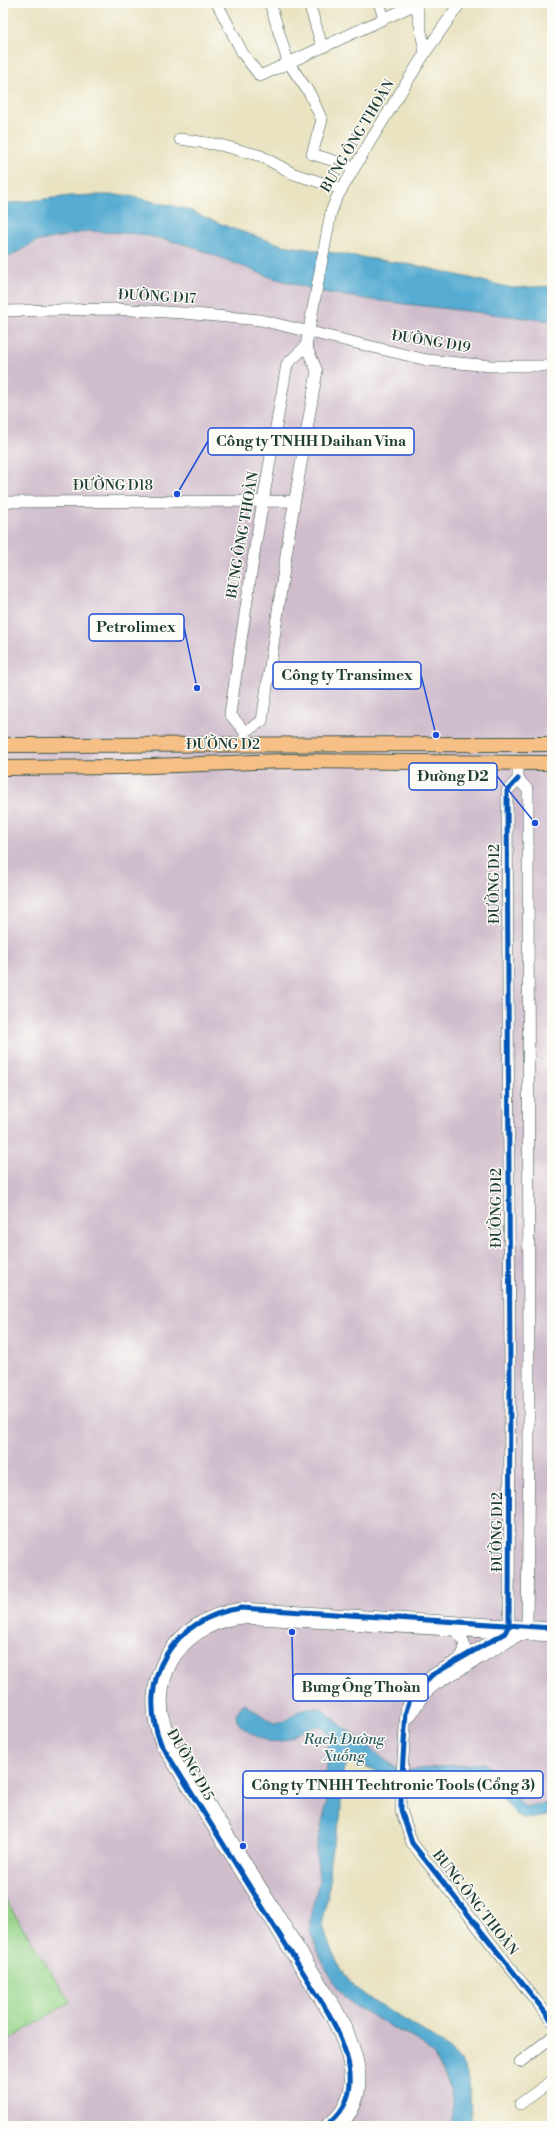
<svg xmlns="http://www.w3.org/2000/svg" width="555" height="2129" viewBox="0 0 555 2129" font-family="'Libre Bodoni',serif">
<rect width="100%" height="100%" fill="#fdfcf7"/>
<filter id="ink" filterUnits="userSpaceOnUse"><feTurbulence type="fractalNoise" baseFrequency=".025" numOctaves="2"/><feDisplacementMap in="SourceGraphic" scale="8" xChannelSelector="R" yChannelSelector="G"/><feConvolveMatrix kernelMatrix="1 2 1 2 8 2 1 2 1" color-interpolation-filters="sRGB"/></filter>
<filter id="wash" filterUnits="userSpaceOnUse"><feTurbulence type="fractalNoise" baseFrequency=".012" numOctaves="4" result="noise"/><feDisplacementMap in="SourceGraphic" scale="16" xChannelSelector="R" yChannelSelector="G"/><feGaussianBlur stdDeviation="0.9" result="paint"/><feColorMatrix in="noise" values="0 0 0 0 0 0 0 0 0 0 0 0 0 0 0 0 0 1.4 0 .05"/><feComposite in="paint" operator="in"/></filter>
<g filter="url(#wash)">
<rect width="100%" height="100%" fill="#e9e3c2"/>
<!-- industrial -->
<path fill="#d0bdcc" d="M 88,231 L 140,234 L 188,245 L 270,277 L 322,292 L 372,300 L 552,321 L 552,1803 L 525,1807 L 519,1803 L 492,1768 L 399,1771 L 321,1709 L 312,1707 L 302,1708 L 281,1723 L 275,1724 L 243,1703 L 235,1718 L 238,1722 L 306,1729 L 320,1726 L 328,1733 L 326,1778 L 327,1803 L 316,1848 L 319,1881 L 310,1917 L 310,1932 L 356,2007 L 417,2040 L 434,2056 L 451,2091 L 453,2109 L 452,2126 L 3,2126 L 3,260 L 35,242 Z"/>
<!-- green -->
<path fill="#95d389" stroke="#5a885e" d="M 3,1896 L 70,2002 L 3,2044 Z"/>
<!-- water -->
<path fill="#54abd1" stroke="#3a7482" d="M 97,195 L 125,195 L 186,209 L 231,228 L 282,245 L 419,266 L 512,288 L 552,286 L 552,321 L 372,300 L 322,292 L 270,277 L 188,245 L 140,234 L 88,231 L 35,242 L 3,260 L 3,204 L 70,196 Z
M 243,1703 L 275,1724 C 296,1720 295,1703 321,1709 L 399,1771 L 483,1763 C 500,1768 510,1796 525,1807 L 552,1803 L 552,1815 L 530,1819 L 523,1818 L 516,1814 L 482,1775 L 400,1780 L 350,1761 C 337,1770 343,1803 340,1819 C 337,1832 332,1846 330,1860 C 328,1870 331,1880 329,1890 C 328,1900 323,1909 323,1919 C 323,1931 329,1944 333,1954 C 352,1993 374,2002 410,2023 C 425,2032 456,2051 464,2067 C 473,2085 469,2106 472,2126 L 452,2126 L 453,2109 L 451,2091 L 434,2056 L 417,2040 L 356,2007 L 347,1999 L 336,1985 L 325,1967 L 310,1932 L 310,1917 L 319,1881 L 316,1848 L 327,1803 L 326,1778 L 328,1733 L 322,1727 C 304,1723 291,1744 273,1742 C 264,1741 255,1735 247,1731 C 241,1727 235,1721 236,1714 Z"/>
</g>
<g filter="url(#ink)">
<g fill="none" stroke-linecap="round" stroke-linejoin="round">
<!-- minor casing -->
<g stroke="#3d5649" stroke-width="12">
<path id="minor" d="M 217,3 L 243,54 L 260,76 L 416,4
M 270,3 L 288,62 L 310,94 L 322,120 L 312,154 L 354,167
M 309,3 L 322,46
M 379,3 L 384,18
M 416,3 L 425,53
M 180,139 L 220,145 L 261,156 L 294,174 L 342,189
M 3,311 L 115,309 L 183,313 L 260,320 L 427,360 L 491,366 L 552,366
M 3,502 L 294,501
M 245,732 L 262,721 L 290,528 L 317,371 L 306,346 L 331,212 L 336,199 L 371,140 L 425,53 L 460,3
M 245,740 L 245,732 L 230,714 L 255,547 L 287,364 L 306,346
M 518,779 L 507,791 L 510,1374 L 509,1625 L 505,1633 L 432,1675 L 411,1697 L 406,1711 L 401,1791 L 401,1810 L 412,1843 L 552,2021
M 452,1629 C 465,1637 469,1649 458,1660
M 410,1717 L 424,1694 L 436,1684 L 521,1634 L 527,1626 L 529,1445 L 528,790 L 518,779 L 518,763
M 520,2062 L 552,2037
M 520,2104 L 552,2081
M 325,2126 C 367,2097 348,2050 329,2014 L 161,1744 C 135,1679 173,1618 241,1608 L 552,1628
M 340,2126 C 376,2093 356,2045 337,2009 L 172,1744 C 145,1685 176,1628 240,1618 L 552,1636"/>
</g>
<!-- major casing -->
<g stroke="#3d5649" stroke-width="16">
<path id="major" d="M 3,745 L 552,744
M 3,768 L 125,767 L 284,761 L 552,763"/>
</g>
<!-- minor -->
<use href="#minor" stroke="#fff" stroke-width="11"/>
<!-- major -->
<use href="#major" stroke="#f5bf86" stroke-width="14"/>
<!-- cycleway casing -->
<g stroke="#fdfcf7" stroke-width="8">
<path id="cycleway" d="M 518,779 L 507,791 L 510,1374 L 509,1625 L 505,1633 L 432,1675 L 411,1697 L 406,1711 L 401,1791 L 401,1810 L 412,1843 L 552,2021
M 325,2126 C 367,2097 348,2050 329,2014 L 161,1744 C 135,1679 173,1618 241,1608 L 552,1628"/>
</g>
<!-- cycleway -->
<use href="#cycleway" stroke="#0057b8" stroke-width="5"/>
</g>
</g>
<g text-anchor="middle" dominant-baseline="central" stroke-width="3" stroke-linejoin="round" paint-order="stroke">
<!-- street labels -->
<g font-size="14" fill="#1f3d34" stroke="#fdfcf7">
<text transform="translate(358 136) rotate(-59)">BƯNG ÔNG THOÀN</text>
<text transform="translate(157 297) rotate(3)">ĐƯỜNG D17</text>
<text transform="translate(431 342) rotate(9)">ĐƯỜNG D19</text>
<text x="113" y="486">ĐƯỜNG D18</text>
<text transform="translate(243 535) rotate(-80)">BƯNG ÔNG THOÀN</text>
<text x="223" y="745">ĐƯỜNG D2</text>
<text transform="translate(495 884) rotate(-90)">ĐƯỜNG D12</text>
<text transform="translate(497 1208) rotate(-90)">ĐƯỜNG D12</text>
<text transform="translate(498 1532) rotate(-90)">ĐƯỜNG D12</text>
<text transform="translate(190 1765) rotate(60)">ĐƯỜNG D15</text>
<text transform="translate(475 1903) rotate(52)">BƯNG ÔNG THOÀN</text>
</g>
<!-- water labels -->
<g font-size="15" font-style="italic" fill="#2f5e63" stroke="#fdfcf7">
<text x="344" y="1739">Rạch Đường<tspan x="344" dy="17">Xuống</tspan></text>
</g>
</g>
<!-- callouts -->
<path fill="none" stroke="#1d4ed8" stroke-width="1.5" d="M177 494L208 441M197 688L184 627M436 735L421 675M535 823L497 776M292 1632L293 1687M243 1846L243 1785"/>
<g fill="#1d4ed8" stroke="#fdfcf7" stroke-width="1.5">
<circle cx="177" cy="494" r="4"/>
<circle cx="197" cy="688" r="4"/>
<circle cx="436" cy="735" r="4"/>
<circle cx="535" cy="823" r="4"/>
<circle cx="292" cy="1632" r="4"/>
<circle cx="243" cy="1846" r="4"/>
</g>
<g fill="#fdfcf7" stroke="#1d4ed8" stroke-width="1.5">
<rect x="208" y="428" width="206" height="27" rx="4"/>
<rect x="89" y="614" width="95" height="27" rx="4"/>
<rect x="273" y="662" width="148" height="27" rx="4"/>
<rect x="409" y="763" width="88" height="27" rx="4"/>
<rect x="293" y="1674" width="135" height="27" rx="4"/>
<rect x="243" y="1771" width="300" height="27" rx="4"/>
</g>
<g font-size="15" text-anchor="middle" font-weight="bold" fill="#1f3d34">
<text x="311" y="446">Công ty TNHH Daihan Vina</text>
<text x="136" y="632">Petrolimex</text>
<text x="347" y="680">Công ty Transimex</text>
<text x="453" y="781">Đường D2</text>
<text x="361" y="1692">Bưng Ông Thoàn</text>
<text x="393" y="1790">Công ty TNHH Techtronic Tools (Cổng 3)</text>
</g>
<!-- margin -->
<rect width="555" height="2129" fill="none" stroke="#fdfcf7" stroke-width="16"/>
</svg>
